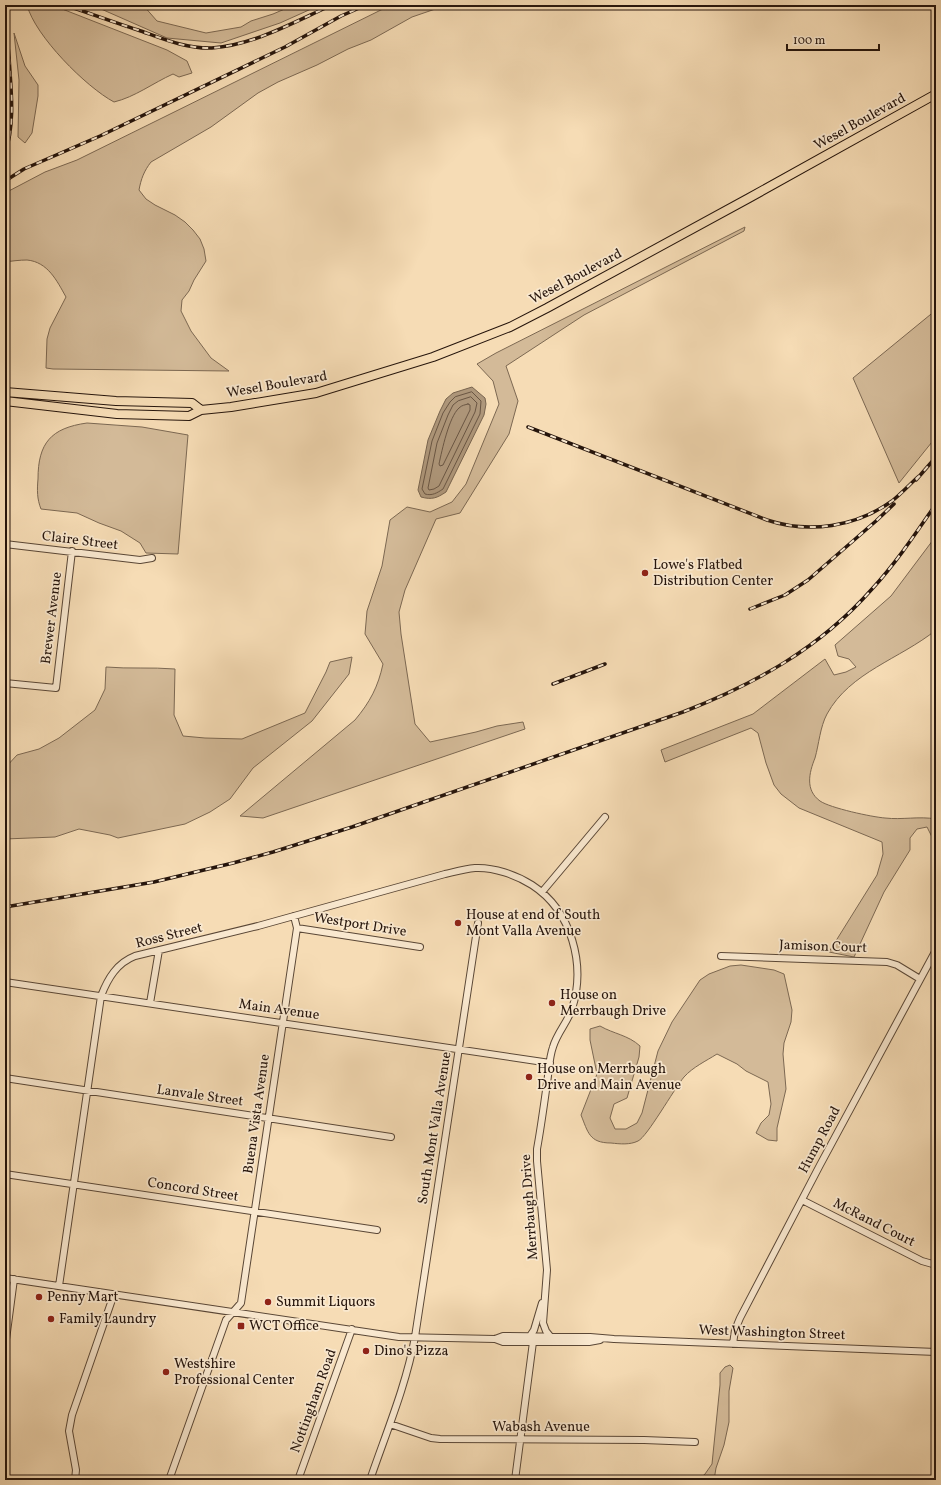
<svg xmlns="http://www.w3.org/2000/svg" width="941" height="1485" viewBox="0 0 941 1485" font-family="Vollkorn,serif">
<rect width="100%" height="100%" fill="#f6dcb5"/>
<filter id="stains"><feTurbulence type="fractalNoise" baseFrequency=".005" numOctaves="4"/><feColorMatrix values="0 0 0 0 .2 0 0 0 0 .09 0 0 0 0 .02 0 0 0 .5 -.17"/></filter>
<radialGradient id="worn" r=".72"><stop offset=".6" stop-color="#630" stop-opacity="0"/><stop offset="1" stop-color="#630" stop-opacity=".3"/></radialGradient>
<!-- green -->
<path fill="#d3ba98" stroke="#7c6852" d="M 27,5 L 52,5 L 167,50 L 187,61 L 192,73 L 179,77 L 173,74 C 153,83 135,97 114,102 C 86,87 35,36 27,5 Z
M 92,5 L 143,5 L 157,21 L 206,33 L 241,27 L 251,21 L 273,14 L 294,5 L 320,5 L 280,23 L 221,43 L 167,38 Z
M 391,5 L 447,5 L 412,17 L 371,40 L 348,49 L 317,65 L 278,82 L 258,93 L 211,127 L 151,162 C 144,171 141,179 139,190 L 146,199 L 155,205 L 175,215 L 185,222 L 193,230 L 200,239 L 204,249 L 206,261 L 194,280 L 189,291 L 182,300 L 181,311 L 191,331 L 211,358 L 229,371 L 53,369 L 46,368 L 47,339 L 50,328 L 66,297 C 57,281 48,262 27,260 C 20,260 12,261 5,262 L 5,193 L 45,172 L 77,160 Z
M 14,33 L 25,66 L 38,85 L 38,96 L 32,133 L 25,143 L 18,137 L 19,80 Z
M 745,227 L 744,231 L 584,315 L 506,366 L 518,401 L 509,434 L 460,513 L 436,519 L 405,590 L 399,612 L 401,634 L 415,724 L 430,742 L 476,732 L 497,726 L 523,722 L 525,729 L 263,818 L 240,816 L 355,720 C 370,702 378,687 383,664 L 365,634 L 367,611 L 382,566 L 390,520 L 407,507 L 430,512 L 452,502 L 466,484 L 499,404 L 493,381 L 477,364 L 496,353 Z
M 936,310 L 936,437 L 899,483 L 853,378 Z
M 87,423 L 142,427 L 188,435 L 178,554 L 146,553 L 140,543 L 121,531 L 99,523 L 77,513 L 41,509 C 37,499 37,490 38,479 C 38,443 51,428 87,423 Z
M 936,536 L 936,630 C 900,659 850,672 827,714 C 820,727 819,744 815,758 C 809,773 805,790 820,801 C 830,808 872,817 885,818 C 902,820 919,816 936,819 L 936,845 L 927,827 L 917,829 L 910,838 L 910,850 L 884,892 L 854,957 L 829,952 L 877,875 L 883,854 L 882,842 L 799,808 L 781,794 L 774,785 L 766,763 L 758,733 L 751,728 L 665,762 L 661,750 L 753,714 L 825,659 L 834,675 L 846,672 L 856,667 L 849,659 L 838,656 L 835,645 L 891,596 Z
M 352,657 L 349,674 L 312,721 L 253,768 L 230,799 L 210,812 L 185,824 L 118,838 L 110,835 L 79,829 L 55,837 L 5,839 L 5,768 L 17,755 L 39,749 L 59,738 L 95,710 L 105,689 L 106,667 C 129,669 151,667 175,669 L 174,715 L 183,736 L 205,738 L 242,739 L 305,713 L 326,672 L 330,662 Z
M 741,965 L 774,970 L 784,974 L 792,1010 L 791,1022 L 784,1043 L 783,1054 L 786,1089 L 777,1128 L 777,1141 L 768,1140 L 756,1133 L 761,1123 L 769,1115 L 771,1104 L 768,1082 L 746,1071 L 737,1064 L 717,1054 C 706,1061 693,1067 684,1077 C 674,1089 647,1137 638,1141 C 630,1145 620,1144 611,1143 C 589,1143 588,1132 581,1115 L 597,1074 L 590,1040 L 590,1029 L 600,1026 C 614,1034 628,1035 640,1046 L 639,1057 L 627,1098 L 614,1104 L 610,1118 L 615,1129 L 626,1129 L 637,1123 L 642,1113 L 658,1051 L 672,1022 L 700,980 L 709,974 L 730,966 Z
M 730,1365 L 733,1368 L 729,1391 L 729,1422 L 724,1445 L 716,1468 L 714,1480 L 698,1480 L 705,1474 L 712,1464 L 720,1385 L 720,1373 L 725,1367 Z"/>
<!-- water -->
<path fill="#af987c" stroke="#78644f" d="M 472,387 L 485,398 L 486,404 L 484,415 L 446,492 C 437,498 432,500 421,497 L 418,490 L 428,440 L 440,411 L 446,399 L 453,393 Z"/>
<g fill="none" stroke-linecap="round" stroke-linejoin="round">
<!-- shore -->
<path stroke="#6a5644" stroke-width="1" d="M 472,392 L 481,401 L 480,414 L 443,489 C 437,493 432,496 425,494 L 422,489 L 432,441 L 443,413 L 450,402 L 455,397 Z
M 471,397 L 477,403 L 475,412 L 439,486 L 434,489 L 429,490 L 428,488 L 437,443 L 448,415 L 453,405 L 458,401 Z
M 468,404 L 470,405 L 470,410 L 443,465 L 440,466 L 439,464 C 442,450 449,417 459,408 C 462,405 465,405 468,404 Z"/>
<!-- minor casing -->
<g stroke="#5a4736" stroke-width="8">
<path id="minor" d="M 5,544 L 140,560 L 152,558
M 5,683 L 56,688 L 72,551
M 542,892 L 605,817
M 297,928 L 420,947
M 721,956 L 887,962 L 897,965 L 920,979
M 5,982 L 550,1063
M 150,1003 L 159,950
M 5,1078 L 391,1137
M 5,1174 L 377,1230
M 802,1200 L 922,1261 L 936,1265
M 5,1278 L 399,1337 L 495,1339 L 503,1336 L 590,1337 L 614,1339 L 936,1352
M 59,1286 L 101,996 C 108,978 117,963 135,956 L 258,926 L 445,874 C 454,872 464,869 475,868 C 494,867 516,875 532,885 C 572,911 586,965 572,1009 C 567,1023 557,1033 553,1047 C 549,1058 549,1071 547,1083 C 544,1105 541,1127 537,1149 L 537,1161 L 547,1270 L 543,1323 L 546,1331 L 550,1336
M 530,1336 L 534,1330 L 542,1303
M 495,1339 L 503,1342 L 589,1342 L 600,1340
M 733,1344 L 735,1330 L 740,1318 L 820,1165 L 936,950
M 5,1347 L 14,1279
M 390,1424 L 431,1438 L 440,1439 L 644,1440 L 695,1442
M 75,1480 L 76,1470 L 69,1431 L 72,1415 L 114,1294
M 169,1480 L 226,1320 L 241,1303 L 297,928 L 294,916
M 298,1480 L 352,1329
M 370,1480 C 386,1433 406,1386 415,1337 L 478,923
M 515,1480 L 533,1342"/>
</g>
<!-- major casing -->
<g stroke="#26150c" stroke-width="10">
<path id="major" d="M 5,392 L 116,401 L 192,403 L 201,410
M 5,401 L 117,414 L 189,416 L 201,410 L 231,407 L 316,393 L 433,357 L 510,327 L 547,308 L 749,198 L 936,94"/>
</g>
<!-- minor -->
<use href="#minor" stroke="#f9e8cf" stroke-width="6"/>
<!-- major -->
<use href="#major" stroke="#f6dcb5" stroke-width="8"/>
<!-- rail casing -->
<g stroke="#26150c" stroke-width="3.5">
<path id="rail" d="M 65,5 C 89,13 113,22 138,30 C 161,38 186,49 212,48 C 254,45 294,22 332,5
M 5,23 C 8,39 9,55 10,72 C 12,99 14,127 5,154
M 5,181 L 24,169 L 100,136 L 285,47 L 341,16 L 366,5
M 528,427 L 767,520 C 809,534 856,527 892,501 C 902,493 910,484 919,476
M 916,480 L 936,457
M 750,609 L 785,595 L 808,580 L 876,521 L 894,504
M 553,684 L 605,664
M 5,907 L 154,882 L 233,863 L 273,852 L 352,827 L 683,712 C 755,684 820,648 872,589 C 896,563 916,533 936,504"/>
</g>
<!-- rail -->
<use href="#rail" stroke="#f9e8cf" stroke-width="2" stroke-dasharray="6" stroke-linecap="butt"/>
</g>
<!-- markers -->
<g fill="#8f2418" stroke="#f9e8cf" stroke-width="1.5">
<circle cx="645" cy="573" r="4"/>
<circle cx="458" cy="923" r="4"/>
<circle cx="552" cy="1003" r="4"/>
<circle cx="529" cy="1077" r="4"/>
<circle cx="39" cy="1297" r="4"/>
<circle cx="268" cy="1302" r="4"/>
<circle cx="51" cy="1319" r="4"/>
<rect x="237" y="1322" width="8" height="8" rx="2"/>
<circle cx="366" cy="1351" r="4"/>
<circle cx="166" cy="1372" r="4"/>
</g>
<g text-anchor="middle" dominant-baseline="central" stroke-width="3.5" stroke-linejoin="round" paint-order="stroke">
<!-- street labels -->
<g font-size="14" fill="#26150c" stroke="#f9e8cf">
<text transform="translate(860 122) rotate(-29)">Wesel Boulevard</text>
<text transform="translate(576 277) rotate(-28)">Wesel Boulevard</text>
<text transform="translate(277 385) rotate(-10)">Wesel Boulevard</text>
<text transform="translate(80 541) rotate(7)">Claire Street</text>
<text transform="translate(52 618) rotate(-83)">Brewer Avenue</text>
<text transform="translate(360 925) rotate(9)">Westport Drive</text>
<text transform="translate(169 936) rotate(-14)">Ross Street</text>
<text transform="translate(823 947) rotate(2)">Jamison Court</text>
<text transform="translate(279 1010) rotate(8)">Main Avenue</text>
<text transform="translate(200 1096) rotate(8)">Lanvale Street</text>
<text transform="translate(257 1114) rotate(-82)">Buena Vista Avenue</text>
<text transform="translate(435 1128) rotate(-81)">South Mont Valla Avenue</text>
<text transform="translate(820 1140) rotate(-62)">Hump Road</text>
<text transform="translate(193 1190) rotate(9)">Concord Street</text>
<text transform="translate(530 1207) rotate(-94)">Merrbaugh Drive</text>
<text transform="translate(874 1223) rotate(27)">McRand Court</text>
<text transform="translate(772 1333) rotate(2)">West Washington Street</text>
<text transform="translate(314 1401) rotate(-70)">Nottingham Road</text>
<text x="541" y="1427">Wabash Avenue</text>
</g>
<!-- poi labels -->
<g font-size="14" fill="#26150c" stroke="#f9e8cf" text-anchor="start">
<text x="653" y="565">Lowe's Flatbed<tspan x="653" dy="16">Distribution Center</tspan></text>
<text x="466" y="915">House at end of South<tspan x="466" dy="16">Mont Valla Avenue</tspan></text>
<text x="560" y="995">House on<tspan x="560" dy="16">Merrbaugh Drive</tspan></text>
<text x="537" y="1069">House on Merrbaugh<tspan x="537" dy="16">Drive and Main Avenue</tspan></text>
<text x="47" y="1297">Penny Mart</text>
<text x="276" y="1302">Summit Liquors</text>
<text x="59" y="1319">Family Laundry</text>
<text x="249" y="1326">WCT Office</text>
<text x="374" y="1351">Dino's Pizza</text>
<text x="174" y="1364">Westshire<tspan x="174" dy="16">Professional Center</tspan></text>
</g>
</g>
<!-- margin -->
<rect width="941" height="1485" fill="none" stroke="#f6dcb5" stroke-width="20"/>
<rect x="6" y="6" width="929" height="1473" fill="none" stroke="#26150c" stroke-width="2"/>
<rect x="10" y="10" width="921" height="1465" fill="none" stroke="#26150c"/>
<!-- scale -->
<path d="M787 44v6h92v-6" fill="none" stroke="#26150c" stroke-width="2"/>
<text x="793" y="44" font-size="12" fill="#26150c" stroke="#f9e8cf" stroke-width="3" paint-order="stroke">100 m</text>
<rect width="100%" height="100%" filter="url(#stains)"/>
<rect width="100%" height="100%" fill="url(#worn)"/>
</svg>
